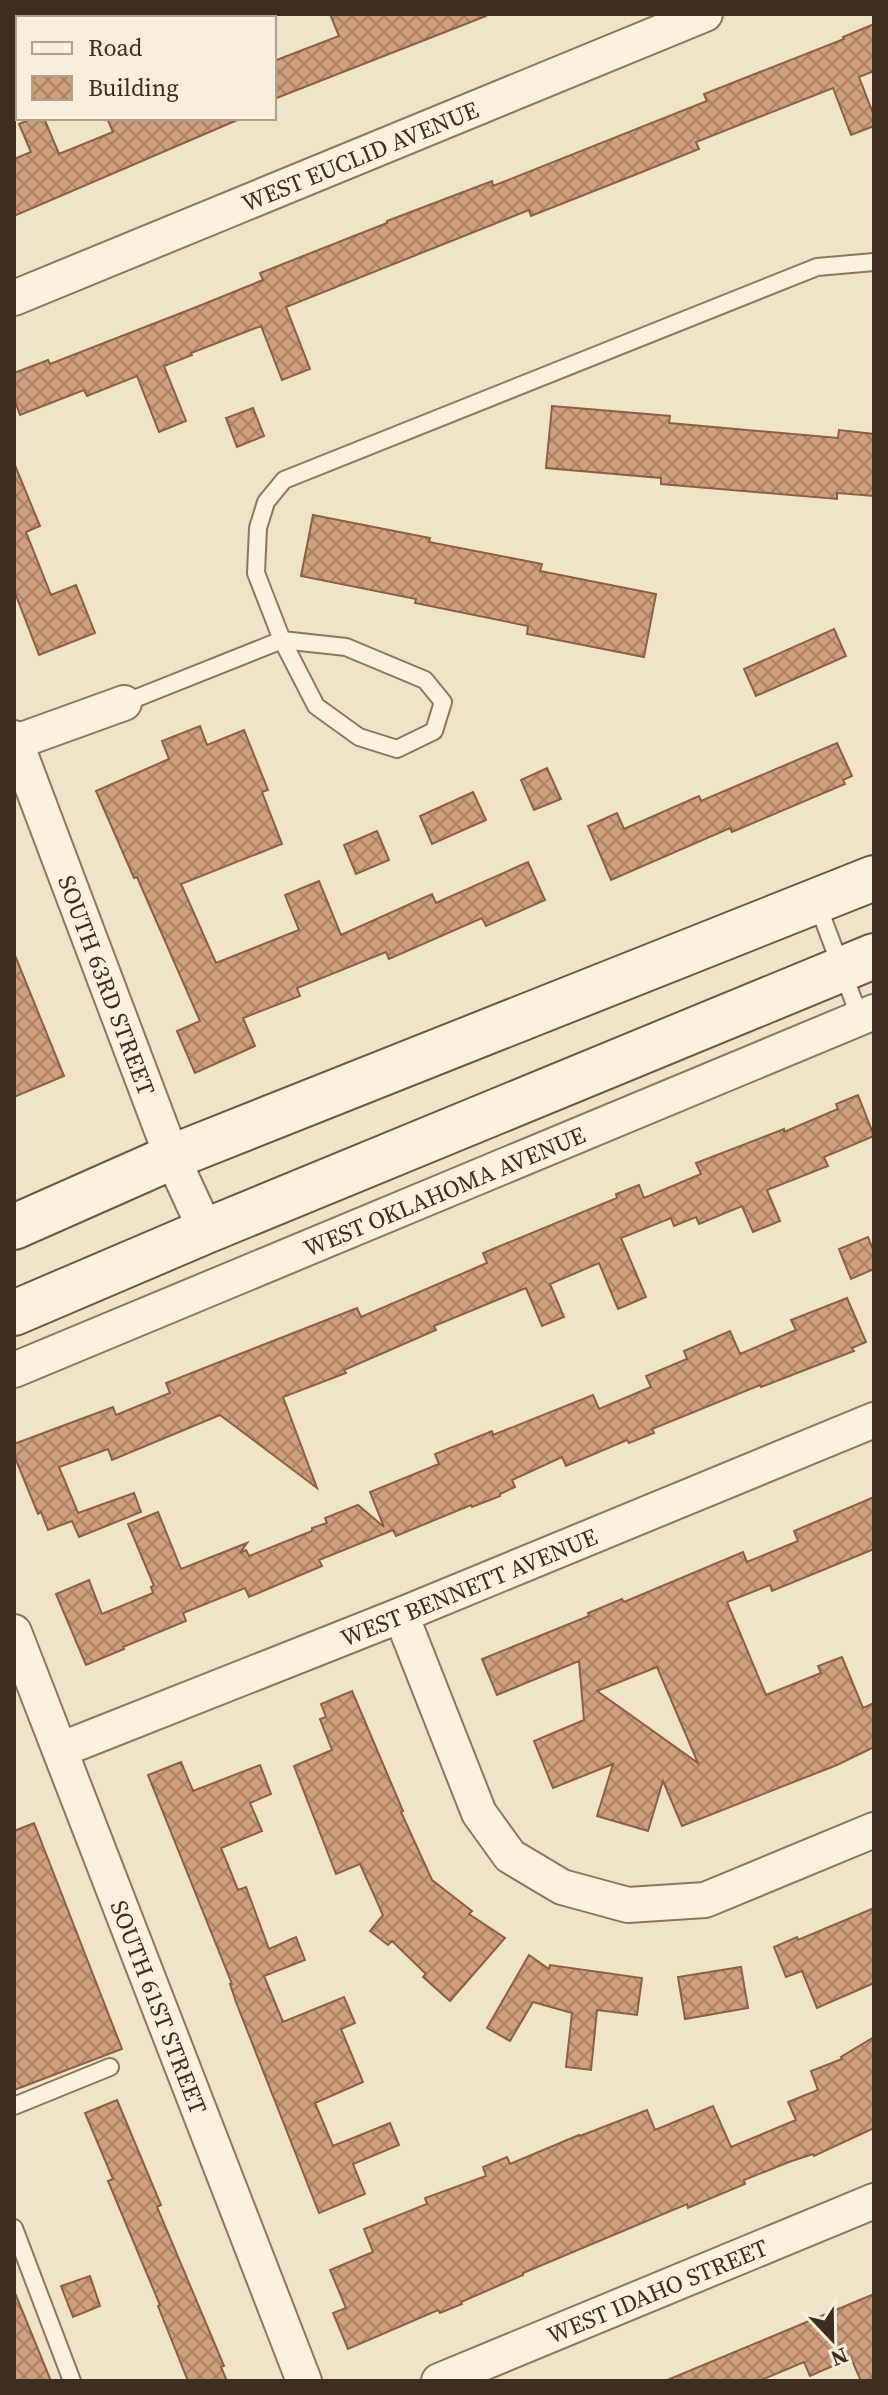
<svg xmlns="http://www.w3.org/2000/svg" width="888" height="2395" viewBox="0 0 888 2395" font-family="'Source Serif 4',serif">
<defs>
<pattern id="building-cross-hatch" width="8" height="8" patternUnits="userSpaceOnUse" patternTransform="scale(2)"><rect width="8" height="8" fill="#cf9f7d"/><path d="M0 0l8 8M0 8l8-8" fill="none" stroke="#a98266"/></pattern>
</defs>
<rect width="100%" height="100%" fill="#f0e4c8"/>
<!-- building -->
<path fill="url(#building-cross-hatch)" stroke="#8d5f41" stroke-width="2" fill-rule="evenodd" d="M 330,14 L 486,14 L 486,16 L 274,99 L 274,61 L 339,36 Z
M 874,24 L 874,71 L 859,77 L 874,116 L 874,126 L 851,135 L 833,88 L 696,142 L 699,149 L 637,174 L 531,216 L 529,210 L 286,307 L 310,369 L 282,380 L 261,326 L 191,353 L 192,355 L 164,366 L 186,421 L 159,432 L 137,376 L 87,396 L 84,390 L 20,415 L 14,398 L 14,373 L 48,360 L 50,364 L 199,306 L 263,280 L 260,273 L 387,223 L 387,221 L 492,181 L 493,186 L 707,101 L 704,94 L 844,39 L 843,37 Z
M 33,118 L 44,118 L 59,154 L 113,132 L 107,118 L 242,118 L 14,216 L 14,159 L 31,152 L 19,124 Z
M 552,406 L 670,416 L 669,423 L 758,431 L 838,438 L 839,430 L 874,434 L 874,496 L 837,493 L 837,499 L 661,484 L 661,478 L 546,468 Z
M 253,408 L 264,436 L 237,447 L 226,418 Z
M 14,463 L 40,526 L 26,532 L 51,595 L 76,585 L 95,633 L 39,655 L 14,590 Z
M 313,515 L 430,538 L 429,542 L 542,564 L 540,571 L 656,594 L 644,657 L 527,634 L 528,626 L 415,603 L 416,599 L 301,576 Z
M 834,629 L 846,656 L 756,696 L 744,669 Z
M 200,726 L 207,745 L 244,730 L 268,790 L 262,792 L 282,844 L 181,884 L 216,963 L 299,930 L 285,895 L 319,881 L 341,935 L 432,894 L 436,903 L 528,862 L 545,900 L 486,926 L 482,918 L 389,959 L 386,952 L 297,988 L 300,996 L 243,1018 L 255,1046 L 195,1073 L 177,1031 L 200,1021 L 137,877 L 134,878 L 96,791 L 169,759 L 162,741 Z
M 837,743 L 852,776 L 843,780 L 845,784 L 732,832 L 730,828 L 611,880 L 588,826 L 617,813 L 624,829 L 699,796 L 701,801 Z
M 547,768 L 561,799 L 534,810 L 521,780 Z
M 473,792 L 486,820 L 432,844 L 420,816 Z
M 377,831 L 389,860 L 356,874 L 344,845 Z
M 14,953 L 64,1076 L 14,1097 Z
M 858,1095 L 874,1136 L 824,1157 L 828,1166 L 767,1190 L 780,1221 L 753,1232 L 742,1206 L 699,1224 L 696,1217 L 674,1226 L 671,1218 L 621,1238 L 646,1297 L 618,1309 L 599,1263 L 550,1284 L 564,1317 L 542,1326 L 526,1288 L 434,1326 L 436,1330 L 344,1370 L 346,1373 L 283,1397 L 317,1488 L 220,1415 L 112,1460 L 108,1449 L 59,1467 L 78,1513 L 134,1493 L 141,1512 L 79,1537 L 72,1521 L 48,1530 L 41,1512 L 38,1514 L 14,1455 L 14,1444 L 113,1407 L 116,1415 L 170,1393 L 166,1383 L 357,1308 L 361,1317 L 487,1263 L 483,1253 L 617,1198 L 616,1194 L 639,1185 L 644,1198 L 701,1174 L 696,1163 L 784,1129 L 784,1132 L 838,1109 L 836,1104 Z
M 868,1237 L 874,1252 L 874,1269 L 851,1279 L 839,1249 Z
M 847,1298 L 866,1342 L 852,1348 L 854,1351 L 761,1387 L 760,1385 L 652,1429 L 654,1433 L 629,1443 L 627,1440 L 566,1466 L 562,1457 L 512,1480 L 515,1487 L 500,1494 L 500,1496 L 472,1507 L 471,1505 L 396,1536 L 393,1530 L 319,1560 L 322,1566 L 249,1597 L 245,1588 L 183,1613 L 186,1621 L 123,1647 L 124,1649 L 86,1665 L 56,1594 L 89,1580 L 102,1614 L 153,1593 L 151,1587 L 154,1586 L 128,1524 L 158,1512 L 181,1569 L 247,1543 L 240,1553 L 246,1550 L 249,1556 L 312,1531 L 312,1528 L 327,1523 L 325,1518 L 358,1505 L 384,1527 L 370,1492 L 439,1464 L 435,1454 L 492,1431 L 493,1435 L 593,1395 L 599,1409 L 651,1387 L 646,1376 L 687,1359 L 684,1351 L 730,1331 L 740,1354 L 796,1330 L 791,1320 Z
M 874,1497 L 874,1549 L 772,1591 L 770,1585 L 727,1602 L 766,1695 L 821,1673 L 818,1666 L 842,1657 L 863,1708 L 874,1703 L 874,1747 L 837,1765 L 682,1826 L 663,1781 L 648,1831 L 597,1816 L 613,1764 L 553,1788 L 534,1741 L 584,1720 L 579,1661 L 497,1695 L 482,1659 L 589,1616 L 588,1613 L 622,1599 L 624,1602 L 743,1552 L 747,1562 L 798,1541 L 794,1531 ZM 657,1667 L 698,1763 L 597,1691 Z
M 352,1691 L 403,1811 L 401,1812 L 432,1880 L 472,1911 L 469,1914 L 505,1938 L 450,2001 L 423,1977 L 426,1974 L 392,1941 L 388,1945 L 370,1931 L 383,1915 L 360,1864 L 336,1874 L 294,1766 L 332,1750 L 320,1719 L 326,1717 L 321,1704 Z
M 181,1762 L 193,1791 L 260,1765 L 271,1794 L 250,1803 L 262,1831 L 221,1848 L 238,1890 L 246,1887 L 269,1949 L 296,1937 L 305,1960 L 264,1976 L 283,2022 L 344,1997 L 355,2023 L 341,2029 L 363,2082 L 315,2103 L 333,2146 L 390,2123 L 399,2145 L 353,2164 L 365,2194 L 319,2213 L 236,2002 L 230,1984 L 232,1984 L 148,1775 Z
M 34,1823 L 122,2049 L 14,2090 L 14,1831 Z
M 874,1908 L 874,1983 L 817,2008 L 802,1971 L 786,1977 L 774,1947 L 797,1937 L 798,1940 Z
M 529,1955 L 549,1969 L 550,1965 L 642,1978 L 637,2015 L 597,2010 L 591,2070 L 566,2067 L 572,2013 L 533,2002 L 510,2041 L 487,2028 Z
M 741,1967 L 748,2008 L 685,2019 L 678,1977 Z
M 874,2037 L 874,2128 L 814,2156 L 813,2154 L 789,2162 L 744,2180 L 745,2184 L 688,2208 L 687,2204 L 523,2273 L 523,2275 L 461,2302 L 462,2304 L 440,2313 L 438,2310 L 348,2349 L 333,2313 L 346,2308 L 330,2270 L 373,2252 L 364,2229 L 427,2204 L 425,2198 L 486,2176 L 483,2167 L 507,2157 L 510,2164 L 579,2135 L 580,2136 L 647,2110 L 655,2130 L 713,2106 L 731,2147 L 796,2120 L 788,2102 L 818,2090 L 811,2071 L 842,2059 L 841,2057 Z
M 117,2100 L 161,2205 L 157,2207 L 224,2366 L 221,2367 L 227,2381 L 188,2381 L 158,2306 L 160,2305 L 108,2181 L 113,2179 L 85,2113 Z
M 90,2276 L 100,2306 L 73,2317 L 61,2286 Z
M 14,2293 L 15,2293 L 51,2381 L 14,2381 Z
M 874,2294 L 874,2381 L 861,2381 L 851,2358 L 810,2376 L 804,2362 L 759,2381 L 665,2381 Z"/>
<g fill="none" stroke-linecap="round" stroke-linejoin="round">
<!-- service casing -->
<g stroke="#8d765c" stroke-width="20">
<path id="service" d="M 124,703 L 282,640 L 346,647 L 425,680 L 443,702 L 434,731 L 397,749 L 359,737 L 316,706 L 282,640 L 256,573 L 258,528 L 266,502 L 284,480 L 817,267 L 874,262
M 817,903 L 860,1018
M 14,2106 L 110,2067
M 14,2228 L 72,2381"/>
</g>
<!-- minor casing -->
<g stroke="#8d765c" stroke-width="38">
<g id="minor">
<path id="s1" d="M 14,298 L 705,14"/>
<path id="s2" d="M 14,738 L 172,1157 L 206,1231"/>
<path d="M 16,742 L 124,703"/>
<path id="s3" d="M 14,1370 L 874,1012"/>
<path d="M 401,1615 L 479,1813 L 510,1856 L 562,1887 L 628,1905 L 705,1900 L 874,1830"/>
<path id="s4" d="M 14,1632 L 304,2381"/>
<path id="s5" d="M 60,1750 L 401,1615 L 874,1420"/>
<path id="s6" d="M 439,2381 L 874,2201"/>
</g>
</g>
<!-- secondary casing -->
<g stroke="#6f573f" stroke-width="48">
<path id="secondary" d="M 14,1227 L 172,1157 L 874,878
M 14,1313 L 206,1231 L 874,956"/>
</g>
<!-- service -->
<use href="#service" stroke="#faf1dc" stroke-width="16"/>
<!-- minor -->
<use href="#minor" stroke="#faf1dc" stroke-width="34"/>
<!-- secondary -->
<use href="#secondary" stroke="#faf1dc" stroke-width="44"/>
</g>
<g text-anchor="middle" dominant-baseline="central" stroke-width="8" stroke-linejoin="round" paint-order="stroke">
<!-- street labels -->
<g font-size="24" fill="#3d2e20" stroke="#f7eed8">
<text stroke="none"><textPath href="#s1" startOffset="374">WEST EUCLID AVENUE</textPath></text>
<text stroke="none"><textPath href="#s2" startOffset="264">SOUTH 63RD STREET</textPath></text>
<text stroke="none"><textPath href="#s3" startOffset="466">WEST OKLAHOMA AVENUE</textPath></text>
<text stroke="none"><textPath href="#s5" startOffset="440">WEST BENNETT AVENUE</textPath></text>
<text stroke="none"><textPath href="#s4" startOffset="402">SOUTH 61ST STREET</textPath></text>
<text stroke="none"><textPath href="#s6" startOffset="236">WEST IDAHO STREET</textPath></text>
</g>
</g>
<!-- border -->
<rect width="888" height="2395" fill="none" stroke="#3d2e20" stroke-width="32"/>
<!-- legend -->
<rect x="16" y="16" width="260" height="104" fill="#f7eed8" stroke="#ada18e" stroke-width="2"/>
<rect x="32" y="42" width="40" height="12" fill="#faf1dc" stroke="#ada18e" stroke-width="2"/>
<text x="88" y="56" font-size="24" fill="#3d2e20">Road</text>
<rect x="32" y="76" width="40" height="24" fill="url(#building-cross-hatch)" stroke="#ada18e" stroke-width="2"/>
<text x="88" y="96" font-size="24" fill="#3d2e20">Building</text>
<!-- north arrow -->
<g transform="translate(832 2339) rotate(158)" stroke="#f7eed8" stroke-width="6" paint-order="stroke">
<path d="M0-6L14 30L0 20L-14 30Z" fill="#3d2e20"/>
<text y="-12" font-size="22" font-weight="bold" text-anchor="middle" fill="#3d2e20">N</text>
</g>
</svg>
